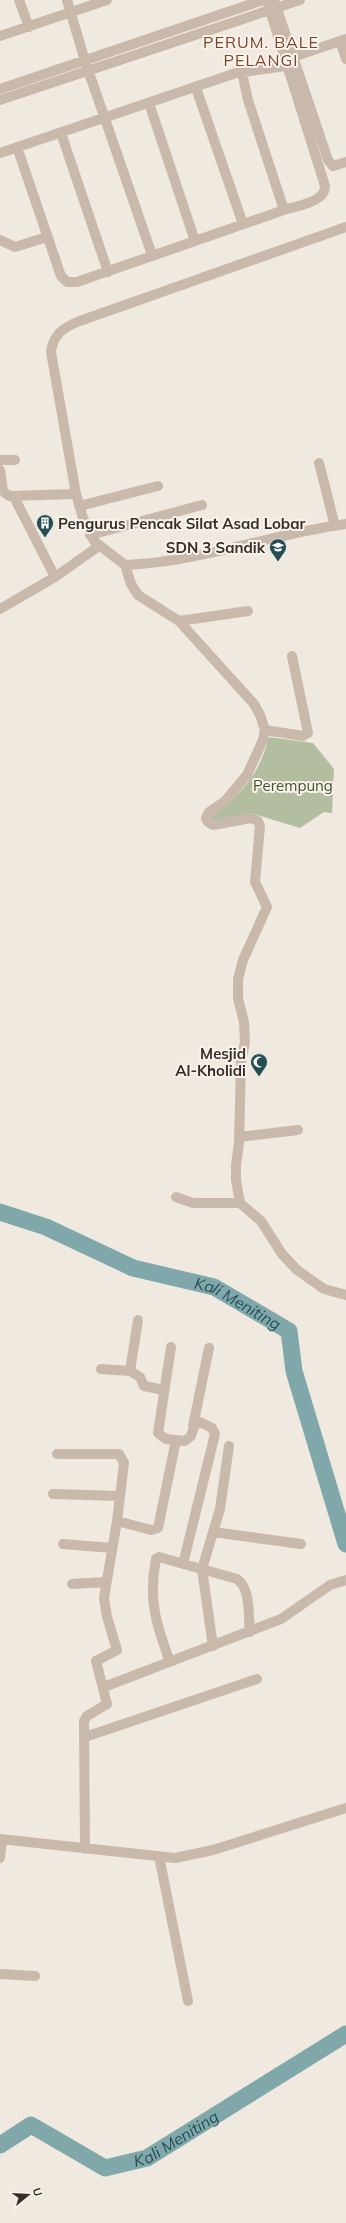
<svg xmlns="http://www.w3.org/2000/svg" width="346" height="2223" viewBox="0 0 346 2223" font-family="Mulish,sans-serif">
<rect width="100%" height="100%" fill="#f0e9df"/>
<!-- green -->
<path fill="#b3bea0" d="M 269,737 L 313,743 L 334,769 L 332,813 L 324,812 L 300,828 L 254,814 L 216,821 L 212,820 L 211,817 C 243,792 258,777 269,737 Z"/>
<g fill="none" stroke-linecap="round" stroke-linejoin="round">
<!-- river -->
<g stroke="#80a8ab" stroke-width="17">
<path id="s1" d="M 0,1212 L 46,1227 L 133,1268 L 214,1287 L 289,1331 L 294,1371 L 346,1544"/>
<path id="s2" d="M 0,2145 L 31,2125 L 105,2168 L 147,2158 L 346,2034"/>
</g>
<!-- minor -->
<path stroke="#c8b9ab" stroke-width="10" d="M 19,0 L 29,27
M 67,0 L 85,61 L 152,255
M 274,0 L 328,160 L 333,166 L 346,162
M 268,4 L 325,186 C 326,202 296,206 284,210
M 0,36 L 107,0
M 340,41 L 346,59
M 293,57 L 346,39
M 196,88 L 243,224
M 0,89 L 263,0
M 0,100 L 300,0
M 149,103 L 195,241
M 61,133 L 108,272
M 17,147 L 61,276 L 67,282 L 77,282 L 284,210 L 248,100 L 242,73
M 0,153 L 236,73 L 286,66
M 0,240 L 15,247 L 47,237
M 0,460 L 15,460
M 319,463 L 335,526
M 0,470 L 3,491 L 9,496 L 76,494 L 83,518 L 94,541 L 125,565 C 201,562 271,534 346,524
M 76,494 L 51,352 C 53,335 63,328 77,322 L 346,227
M 14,497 L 55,577 L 99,546
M 79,506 L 158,486
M 90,535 L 202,505
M 125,565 L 131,584 L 138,595 L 179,621 L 254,704 L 260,715 L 265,730 L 263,740 L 247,775 L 225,801 L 209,812 L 206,818 L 208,822 L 213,825 L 251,818 L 258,821 L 260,826 L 255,882 L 267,907 L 243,960 L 238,979 L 238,998 L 244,1022 L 245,1042 L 241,1062 L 239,1143 L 236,1165 L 236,1180 L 240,1203 L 261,1221 L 282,1254 L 297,1270 L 324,1289 L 346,1295
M 0,609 L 55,577
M 179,621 L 248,611
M 265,730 L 303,736 L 308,733 L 292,656
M 239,1137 L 298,1130
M 176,1197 L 193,1203 L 240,1203
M 171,1347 L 158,1433 L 166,1439 L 185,1441 L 191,1436 L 195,1424 L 200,1422 L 212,1428 L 215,1434 L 183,1564
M 101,1369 L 130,1371 L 140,1377 L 144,1386 L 164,1390
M 130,1371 L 138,1320
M 193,1426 L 209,1348
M 57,1454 L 119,1454 L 124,1463 L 117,1521 L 104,1598 L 107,1617 L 117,1650 L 96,1661 L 107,1704 L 87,1716 L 84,1721 L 85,1849
M 53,1494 L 120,1496
M 117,1521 L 151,1530 L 158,1528 L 176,1440
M 213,1532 L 301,1544
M 63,1544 L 112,1548
M 72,1584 L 105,1582
M 213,1646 L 202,1569 L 220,1509 L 229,1446
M 170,1662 C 156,1624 148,1599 156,1559 L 159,1557 L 237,1579 C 251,1589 248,1615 250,1632
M 104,1687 L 281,1619 L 330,1585 L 346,1580
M 85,1737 L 257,1679
M 0,1839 L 175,1858 L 213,1850 L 346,1808
M 159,1856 L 188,2001
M 0,1858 L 2,1840
M 0,1974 L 35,1976"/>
</g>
<!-- icons -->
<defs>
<g id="building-pin" transform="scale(0.9)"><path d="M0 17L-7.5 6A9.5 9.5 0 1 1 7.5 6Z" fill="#234f54" stroke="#f8f3eb"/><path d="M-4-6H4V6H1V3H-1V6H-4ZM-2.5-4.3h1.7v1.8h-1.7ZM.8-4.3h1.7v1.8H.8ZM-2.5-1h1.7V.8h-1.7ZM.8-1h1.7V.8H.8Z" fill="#fff"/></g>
<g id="school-pin" transform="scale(0.9)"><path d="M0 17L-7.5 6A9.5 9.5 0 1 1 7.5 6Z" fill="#234f54" stroke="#f8f3eb"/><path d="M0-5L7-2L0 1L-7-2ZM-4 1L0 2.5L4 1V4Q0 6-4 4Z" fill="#fff"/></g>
<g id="mosque-pin" transform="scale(0.9)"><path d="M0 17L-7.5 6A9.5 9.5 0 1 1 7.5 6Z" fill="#234f54" stroke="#f8f3eb"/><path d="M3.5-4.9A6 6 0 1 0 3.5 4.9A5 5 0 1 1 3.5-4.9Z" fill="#fff"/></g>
</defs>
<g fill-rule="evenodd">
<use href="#building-pin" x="45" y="523"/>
<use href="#school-pin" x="278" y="547"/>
<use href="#mosque-pin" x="259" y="1062"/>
</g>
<g text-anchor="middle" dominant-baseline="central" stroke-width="4" stroke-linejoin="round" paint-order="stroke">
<!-- poi labels -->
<g font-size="15" font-weight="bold" fill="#362e2a" stroke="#f8f3eb" text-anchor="end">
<text x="58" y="523" text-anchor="start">Pengurus Pencak Silat Asad Lobar</text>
<text x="265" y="547">SDN 3 Sandik</text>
<text x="246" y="1053">Mesjid<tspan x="246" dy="17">Al-Kholidi</tspan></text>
</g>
<!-- park labels -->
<g font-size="15" fill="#445230" stroke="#f8f3eb">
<text x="293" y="785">Perempung</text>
</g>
<!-- neighbourhood labels -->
<g font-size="16" letter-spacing="1" fill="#7e412a" stroke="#f8f3eb">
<text x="261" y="42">PERUM. BALE<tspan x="261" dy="18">PELANGI</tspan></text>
</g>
<!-- water labels -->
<g font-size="16" font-style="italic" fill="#234f54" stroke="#f8f3eb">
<text stroke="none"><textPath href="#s1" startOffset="256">Kali Meniting</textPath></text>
<text stroke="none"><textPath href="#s2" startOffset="200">Kali Meniting</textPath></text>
</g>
</g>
<!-- north arrow -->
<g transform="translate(28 2195) rotate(72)" stroke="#f8f3eb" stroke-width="3" paint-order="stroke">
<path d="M0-3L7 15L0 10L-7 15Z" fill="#362e2a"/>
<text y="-6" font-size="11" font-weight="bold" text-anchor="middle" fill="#362e2a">U</text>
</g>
</svg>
